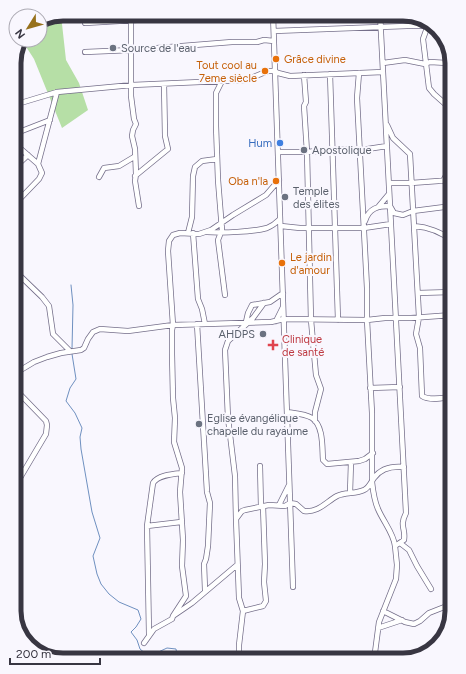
<svg xmlns="http://www.w3.org/2000/svg" width="466" height="674" viewBox="0 0 466 674" font-family="Figtree,sans-serif">
<rect width="100%" height="100%" fill="#f9f7fe"/>
<!-- green -->
<path fill="#b6dfa6" d="M 61,15 L 66,60 L 79,83 L 88,110 L 62,128 L 34,59 L 23,42 L 24,40 L 40,40 L 40,23 Z"/>
<g fill="none" stroke-linecap="round" stroke-linejoin="round">
<!-- stream -->
<path stroke="#6f90c0" stroke-width="1" d="M 71,285 L 73,305 L 72,349
M 72,354 L 76,379 L 70,388 L 66,401 L 75,413 L 82,428 L 80,437 L 81,449 L 92,512 L 100,538 L 93,556 L 97,574 L 101,584 L 109,594 L 119,602 L 138,610 L 141,619 L 136,627 L 131,632 L 137,640 L 140,649 L 146,654 L 152,655 L 167,648 L 176,649 L 178,660"/>
<!-- minor casing -->
<g stroke="#756f8a" stroke-width="6">
<path id="minor" d="M 131,14 L 131,96 L 134,119 L 136,124 L 133,130 L 132,136 L 135,149 L 136,174 L 135,181 L 139,206
M 273,14 L 293,587
M 85,23 L 206,16 L 220,14
M 428,25 L 423,39 L 429,88 L 434,94 L 452,110
M 274,31 L 433,25
M 85,52 L 132,50 L 232,42 L 257,42 L 264,40 L 274,41
M 383,63 L 405,60 L 425,64 L 430,62 L 447,63 L 451,61
M 359,73 L 357,98 L 367,288 L 367,320 L 372,413 L 372,479
M 330,74 L 338,320
M 304,75 L 306,102 L 304,106 L 307,152 L 311,320 L 316,375 L 321,389 L 315,412 L 315,421
M 222,81 L 216,93 L 216,126 L 218,180 L 222,230 L 218,240 L 225,295
M 14,105 L 57,92 L 132,85 L 246,80 L 268,71 L 275,71 L 278,73 L 290,76 L 383,72
M 387,125 L 393,138 L 410,154 L 419,317 L 416,334 L 420,348 L 422,396 C 430,401 443,398 451,397
M 14,134 L 50,120
M 278,152 L 307,152 L 337,149 L 361,150 L 387,146
M 38,164 L 57,92
M 14,168 L 28,155
M 135,176 L 168,149 L 165,136 L 164,84
M 99,177 L 104,168 L 119,166 L 134,157
M 443,181 L 452,165
M 389,183 L 411,183 L 452,180
M 14,205 L 39,179 L 42,173 L 38,164 L 14,143
M 379,206 L 389,194
M 365,221 C 369,208 378,206 390,206 L 394,213 L 403,215 L 413,211 L 452,206
M 281,226 L 300,228 L 364,228 L 391,224
M 414,226 C 427,227 442,232 452,241
M 207,232 C 223,233 252,232 267,228 C 272,226 276,223 280,219
M 188,233 L 192,217 L 193,176 L 195,167 L 202,161 L 217,159
M 193,233 L 198,299 L 202,309 L 205,324
M 14,270 L 42,297 L 49,306 L 53,334 L 70,351
M 418,293 L 452,292
M 446,316 L 449,325 L 448,345 L 452,403
M 276,321 L 283,307
M 246,322 L 248,313 L 252,305 L 270,302 L 283,293
M 197,324 L 207,492 L 210,503 L 208,546 L 206,559 L 204,564 L 205,590
M 14,374 L 34,362 L 47,357 L 61,353 L 81,350 L 84,348 L 88,339 L 93,332 L 100,329 L 128,331 L 173,325 L 271,322 L 284,319 L 367,320 L 385,318 L 411,318 L 452,315
M 370,388 L 400,387
M 287,412 C 294,413 306,414 312,418 C 324,426 322,449 323,460 L 327,464 L 359,461 L 365,459 L 373,453
M 260,466 L 261,507
M 372,482 C 373,491 374,500 378,509 C 383,521 394,534 395,546
M 14,488 L 46,434 L 47,425 L 46,421 L 14,388
M 350,493 L 351,462
M 279,505 L 289,485
M 236,519 L 235,476 L 228,418 L 225,350 L 228,341 L 253,318 L 264,303
M 147,526 L 181,522
M 400,543 L 409,550 L 417,566 L 431,589
M 243,611 L 263,606 L 266,601 L 264,582 L 265,564 L 263,506
M 383,611 L 405,622 L 414,624 L 420,621 L 429,613 L 452,604
M 173,616 L 186,596 L 182,566 L 183,540 L 180,492 L 182,468 L 174,442 L 175,418 L 173,398 L 172,354 L 172,330 L 173,325 L 168,251 L 169,241 L 173,235 L 180,233 L 199,234 L 211,230 L 233,215 L 266,195 L 279,180
M 378,628 L 402,620
M 149,634 L 147,526 L 153,483 C 158,475 173,474 182,473
M 144,643 L 154,629 L 172,619 L 173,616 L 192,603 L 237,565
M 241,660 L 239,653 L 239,645 L 243,611 L 239,598 L 236,519 L 242,511 L 245,510 L 269,505 L 285,506 L 290,503 L 296,504 L 304,511 C 318,513 326,502 337,496 C 345,492 356,494 364,490 C 369,488 371,482 374,478 C 381,468 392,466 404,467
M 374,660 L 379,622 L 396,579 L 397,565 L 395,546 L 404,540 C 406,528 399,527 406,513 L 380,14"/>
</g>
<!-- minor -->
<use href="#minor" stroke="#fff" stroke-width="4.5"/>
</g>
<!-- markers -->
<g fill="#6b7280" stroke="#f9f7fe" stroke-width="1.5">
<circle cx="113" cy="48" r="4"/>
<circle cx="304" cy="150" r="4"/>
<circle cx="285" cy="197" r="4"/>
<circle cx="263" cy="334" r="4"/>
<circle cx="199" cy="424" r="4"/>
</g>
<g fill="#e8710a" stroke="#f9f7fe" stroke-width="1.5">
<circle cx="276" cy="59" r="4"/>
<circle cx="265" cy="71" r="4"/>
<circle cx="276" cy="181" r="4"/>
<circle cx="282" cy="263" r="4"/>
</g>
<circle fill="#3f7fe0" stroke="#f9f7fe" stroke-width="1.5" cx="280" cy="143" r="4"/>
<path fill="#e0444e" stroke="#f9f7fe" stroke-width="1.5" d="M271 339h4v4h4v4h-4v4h-4v-4h-4v-4h4z"/>
<g text-anchor="middle" dominant-baseline="central" stroke-width="4" stroke-linejoin="round" paint-order="stroke">
<!-- worship labels -->
<g font-size="11" fill="#5b616d" stroke="#f9f7fe" text-anchor="start">
<text x="121" y="48">Source de l'eau</text>
<text x="312" y="150">Apostolique</text>
<text x="293" y="191">Temple<tspan x="293" dy="13">des élites</tspan></text>
<text x="255" y="334" text-anchor="end">AHDPS</text>
<text x="207" y="418">Eglise évangélique<tspan x="207" dy="13">chapelle du rayaume</tspan></text>
</g>
<!-- food labels -->
<g font-size="11" fill="#c56008" stroke="#f9f7fe" text-anchor="start">
<text x="284" y="59">Grâce divine</text>
<text x="257" y="65" text-anchor="end">Tout cool au<tspan x="257" dy="13">7eme siècle</tspan></text>
<text x="268" y="181" text-anchor="end">Oba n'la</text>
<text x="290" y="257">Le jardin<tspan x="290" dy="13">d'amour</tspan></text>
</g>
<!-- shop labels -->
<g font-size="11" fill="#366cbe" stroke="#f9f7fe" text-anchor="end">
<text x="272" y="143">Hum</text>
</g>
<!-- health labels -->
<g font-size="11" fill="#be3a42" stroke="#f9f7fe" text-anchor="start">
<text x="282" y="339">Clinique<tspan x="282" dy="13">de santé</tspan></text>
</g>
</g>
<!-- crop -->
<path d="M0 0H466V674H0ZM63 21H403A42 42 0 0 1 445 63V611A42 42 0 0 1 403 653H63A42 42 0 0 1 21 611V63A42 42 0 0 1 63 21Z" fill="#f9f7fe" fill-rule="evenodd"/>
<path fill="none" stroke="#383642" stroke-width="5" d="M63 21H403A42 42 0 0 1 445 63V611A42 42 0 0 1 403 653H63A42 42 0 0 1 21 611V63A42 42 0 0 1 63 21Z"/>
<!-- north arrow -->
<g transform="translate(28 28) rotate(233)"><circle r="19" fill="#f9f7fe" stroke="#acaab3"/>
<path d="M0-3L7 15L0 10L-7 15Z" fill="#97711c"/>
<text y="-6" font-size="11" font-weight="bold" text-anchor="middle" fill="#383642">N</text>
</g>
<!-- scale -->
<path d="M10 658v6h90v-6" fill="none" stroke="#383642" stroke-width="2"/>
<text x="16" y="658" font-size="12" fill="#383642" stroke="#f9f7fe" stroke-width="3" paint-order="stroke">200 m</text>
</svg>
